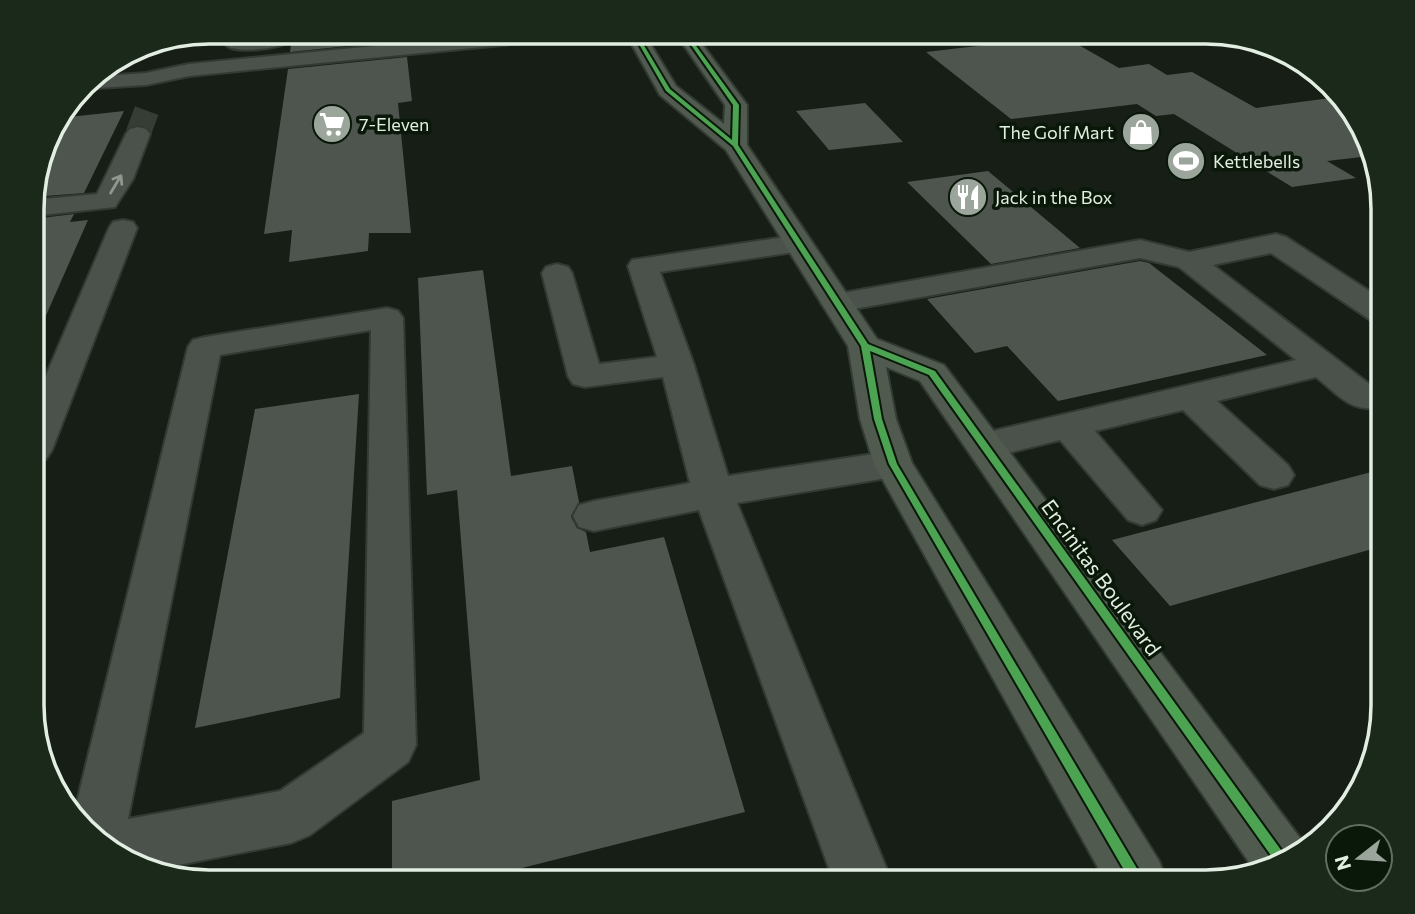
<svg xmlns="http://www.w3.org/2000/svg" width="1415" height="914" viewBox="0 0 1415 914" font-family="Commissioner,sans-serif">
<rect width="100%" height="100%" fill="#161e16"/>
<!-- building -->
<path fill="#4e554e" d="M 293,32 L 404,32 L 405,40 L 290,52 Z
M 1063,36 L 1119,68 L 1149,64 L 1167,75 L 1192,72 L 1256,108 L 1338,97 L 1360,121 L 1370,156 L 1327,161 L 1356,178 L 1292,187 L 1174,114 L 1156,116 L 1137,104 L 1011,119 L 926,52 Z
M 407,57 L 412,101 L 398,103 L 411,233 L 369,233 L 368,251 L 289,262 L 292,230 L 264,234 L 288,69 Z
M 865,103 L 903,142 L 829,150 L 796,111 Z
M 124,111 L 84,193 L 33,197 L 33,186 L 50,130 L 60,118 Z
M 988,171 L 1080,248 L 991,264 L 907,182 Z
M 74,214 L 70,222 L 88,220 L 33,345 L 33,219 Z
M 1140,261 L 1149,263 L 1267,355 L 1058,401 L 1007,346 L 975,353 L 927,299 Z
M 483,270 L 511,476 L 572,466 L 579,502 L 571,517 L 577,528 L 586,532 L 590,552 L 664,537 L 745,812 L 466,882 L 392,882 L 392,801 L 480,780 L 457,490 L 427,495 L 418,278 Z
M 359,394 L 340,698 L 195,728 L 255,409 Z
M 1383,469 L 1383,546 L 1170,606 L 1112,540 Z"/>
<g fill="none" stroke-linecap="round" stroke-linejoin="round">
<!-- minor-tunnel -->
<path stroke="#353d35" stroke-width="25" stroke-dasharray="25 12" stroke-linecap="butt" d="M 138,134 L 148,107"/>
<!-- minor casing -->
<g stroke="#333a33" stroke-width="4">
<path id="minor" d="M 229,32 L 247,32 L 247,38 L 281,34 L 291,40 C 283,49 234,54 226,45 Z
M 519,32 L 581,32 L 572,38 L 189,76 L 146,85 L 81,89 L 91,77 L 146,73 L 189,64 Z
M 138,127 L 146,129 L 150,134 L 133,179 L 115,207 L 33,216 L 33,200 L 97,194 L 126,134 L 130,129 Z
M 123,220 L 133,222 L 137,228 L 52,450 L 46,459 L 33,463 L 33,406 L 109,228 L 113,222 Z
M 1276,234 L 1286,237 L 1383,300 L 1383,324 L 1372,321 L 1271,253 L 1213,265 L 1372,386 L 1383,383 L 1383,406 C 1352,415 1339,395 1316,377 L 1217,401 L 1288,465 L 1294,475 L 1288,485 L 1274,489 L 1260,485 L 1183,410 L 1095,431 L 1162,510 L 1156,520 L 1142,525 L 1128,520 L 1060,440 L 984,459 L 971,455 L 965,446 L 971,437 L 984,433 L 1296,360 L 1179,267 L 1140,258 L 837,312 L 826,310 L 821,303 L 826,296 L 837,294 L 1140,240 L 1189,252 Z
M 798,235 L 808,238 L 812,244 L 808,250 L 660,272 L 694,365 L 728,476 L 893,451 L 907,455 L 912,464 L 907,473 L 893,477 L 737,503 L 892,882 L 834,882 L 699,510 L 594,531 L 579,527 L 573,516 L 579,505 L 594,501 L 690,483 L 663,377 L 585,387 L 573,384 L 568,376 L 542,273 L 546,267 L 557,264 L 568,267 L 572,273 L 599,364 L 657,357 L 628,266 L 632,260 Z
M 387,308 L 398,311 L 403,318 L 416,745 L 408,762 L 310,835 L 291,843 L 163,868 L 110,852 L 74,814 L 188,347 L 193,340 L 205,337 ZM 371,330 L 364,733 L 280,791 L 128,819 L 220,355 Z"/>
</g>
<!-- major casing -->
<g stroke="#333a33" stroke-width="4">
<path id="major" d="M 625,32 L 643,32 L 676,86 L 724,124 L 725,105 L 675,32 L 693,32 L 747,105 L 747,145 L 877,339 L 944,365 L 1303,842 L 1306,848 L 1294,859 L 1255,871 L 920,381 L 886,367 L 896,419 L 912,463 L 1159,861 L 1167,882 L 1106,882 L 874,464 L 860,419 L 848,346 L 726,150 L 660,95 Z"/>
</g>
<!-- minor -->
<use href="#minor" fill="#4b514b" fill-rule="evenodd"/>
<!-- major -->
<use href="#major" fill="#505a4f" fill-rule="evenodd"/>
<!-- cycleway casing -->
<g stroke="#091809" stroke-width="4">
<path id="cycleway" d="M 632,32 L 636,32 L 670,89 L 732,140 L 733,105 L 682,32 L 686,32 L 739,105 L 738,145 L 868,344 L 935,371 L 1289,861 L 1277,864 L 929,375 L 870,351 L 882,419 L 897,464 L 1145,882 L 1131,882 L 889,464 L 874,419 L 861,346 L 733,146 L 666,91 Z"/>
</g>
<!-- cycleway -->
<use href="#cycleway" fill="#4ca352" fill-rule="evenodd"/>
</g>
<!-- one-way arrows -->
<defs><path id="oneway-shaft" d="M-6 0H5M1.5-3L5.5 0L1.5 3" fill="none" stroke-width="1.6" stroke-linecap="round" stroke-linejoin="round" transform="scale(1.75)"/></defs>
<use stroke="#8f988f" href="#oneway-shaft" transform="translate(116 184) rotate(-59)"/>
<!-- icons -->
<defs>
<g id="supermarket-disc" transform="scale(2.0125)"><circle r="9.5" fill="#9ba59b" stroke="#091809"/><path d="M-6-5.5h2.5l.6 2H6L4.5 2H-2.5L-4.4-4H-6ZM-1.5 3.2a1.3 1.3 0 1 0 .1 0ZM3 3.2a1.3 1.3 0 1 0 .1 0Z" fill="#fff"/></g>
<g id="shop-disc" transform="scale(2.0125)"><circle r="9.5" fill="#9ba59b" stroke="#091809"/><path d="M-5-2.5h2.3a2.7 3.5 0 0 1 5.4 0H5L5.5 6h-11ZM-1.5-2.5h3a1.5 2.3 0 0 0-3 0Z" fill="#fff"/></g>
<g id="stadium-disc" transform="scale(2.0125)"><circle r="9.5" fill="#9ba59b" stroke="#091809"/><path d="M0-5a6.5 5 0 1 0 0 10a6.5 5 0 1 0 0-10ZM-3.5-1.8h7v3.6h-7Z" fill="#fff"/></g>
<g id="restaurant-disc" transform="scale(2.0125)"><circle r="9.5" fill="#9ba59b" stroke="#091809"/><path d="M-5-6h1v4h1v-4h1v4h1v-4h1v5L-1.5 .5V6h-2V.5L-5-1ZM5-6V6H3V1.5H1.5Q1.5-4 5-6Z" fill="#fff"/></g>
</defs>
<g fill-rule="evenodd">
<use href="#supermarket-disc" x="332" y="124"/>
<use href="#shop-disc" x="1141" y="132"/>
<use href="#stadium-disc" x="1186" y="161"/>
<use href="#restaurant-disc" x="968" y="197"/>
</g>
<g text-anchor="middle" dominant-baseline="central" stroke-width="7" stroke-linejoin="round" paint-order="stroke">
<!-- far-poi labels -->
<g font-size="18" fill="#e3eee3" stroke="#091809" text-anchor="start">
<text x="359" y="124">7-Eleven</text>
<text x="1114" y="132" text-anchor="end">The Golf Mart</text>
<text x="1213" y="161">Kettlebells</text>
<text x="995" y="197">Jack in the Box</text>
</g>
<!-- street labels -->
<g font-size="21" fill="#e3eee3" stroke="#091809">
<text transform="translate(1102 577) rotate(54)">Encinitas Boulevard</text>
</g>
</g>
<!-- crop -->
<path d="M0 0H1415V914H0ZM209 44H1206A165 165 0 0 1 1371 209V705A165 165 0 0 1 1206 870H209A165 165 0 0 1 44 705V209A165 165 0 0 1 209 44Z" fill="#1a291a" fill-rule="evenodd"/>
<path fill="none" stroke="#e3eee3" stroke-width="3.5" d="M209 44H1206A165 165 0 0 1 1371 209V705A165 165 0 0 1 1206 870H209A165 165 0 0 1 44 705V209A165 165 0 0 1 209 44Z"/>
<!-- north arrow -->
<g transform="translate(1359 858) rotate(253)"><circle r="33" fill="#091809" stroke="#606e60" stroke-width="2"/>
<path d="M0-5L12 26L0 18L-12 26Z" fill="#9ba59b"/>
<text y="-10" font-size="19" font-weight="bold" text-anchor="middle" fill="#e3eee3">N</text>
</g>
</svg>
